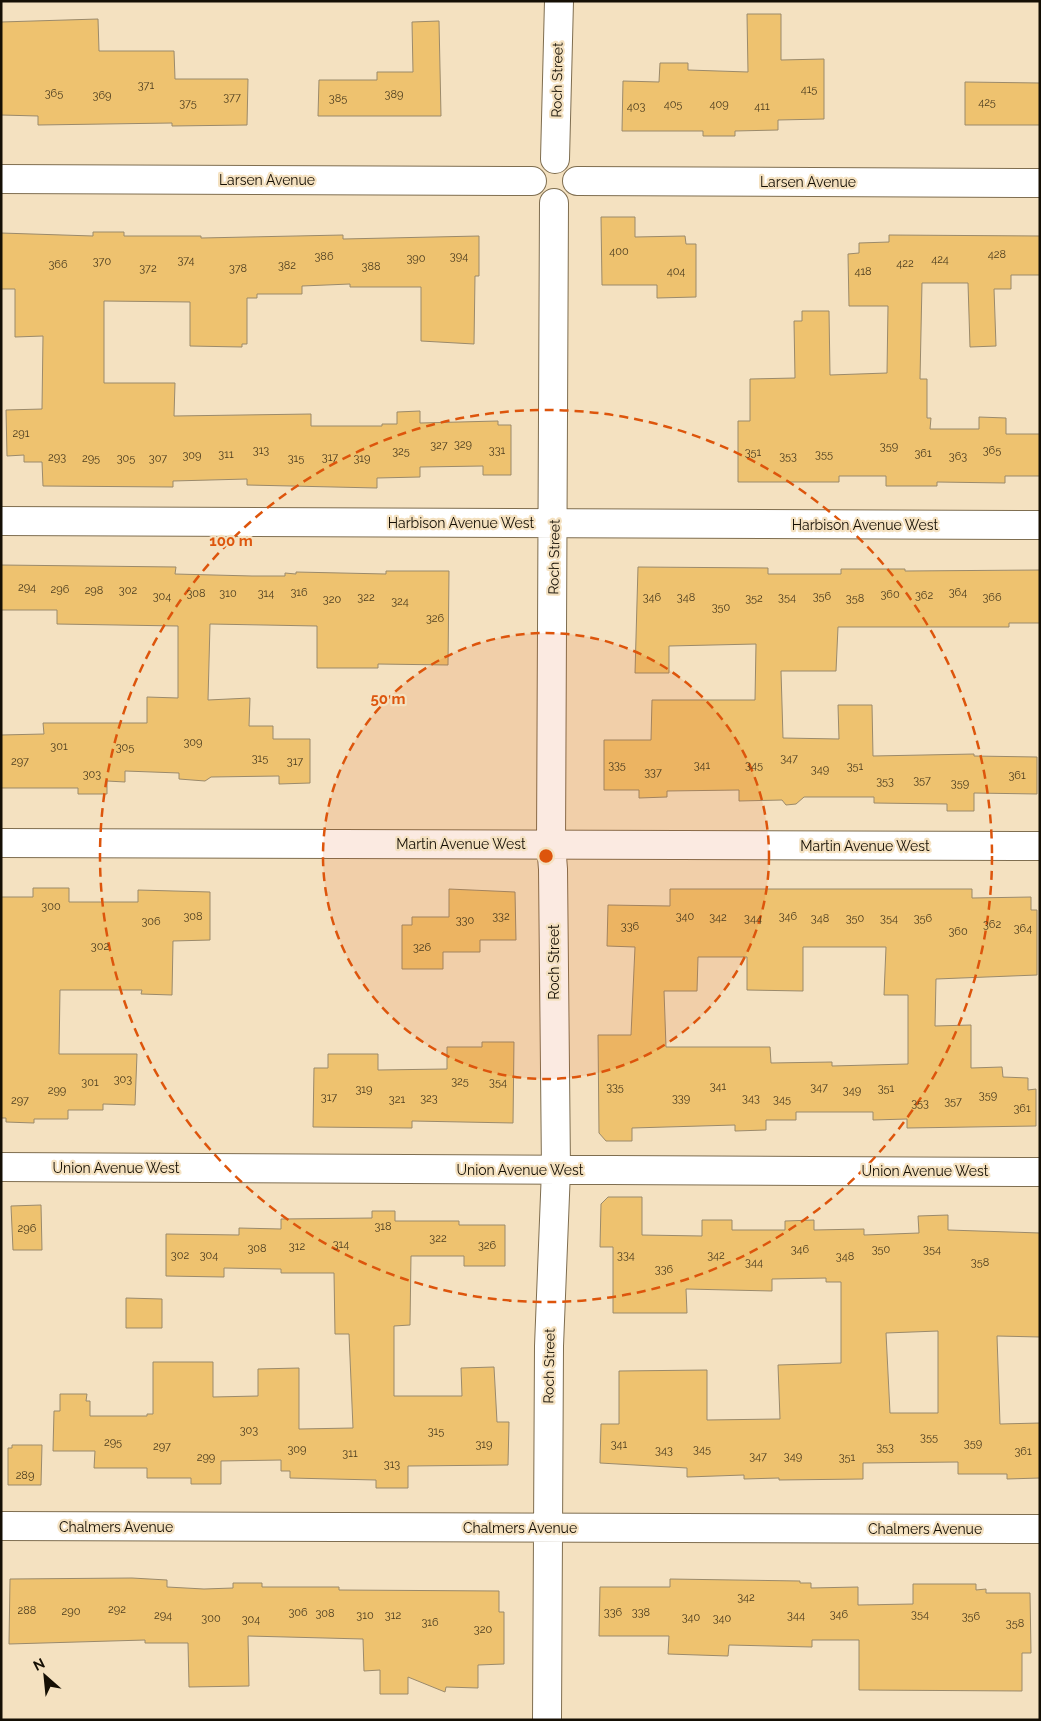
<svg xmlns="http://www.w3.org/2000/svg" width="1041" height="1721" viewBox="0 0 1041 1721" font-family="Raleway,sans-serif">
<rect width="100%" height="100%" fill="#f4e1c0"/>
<!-- building -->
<path fill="#eec26f" stroke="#9b8a6b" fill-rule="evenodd" d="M 747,14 L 781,14 L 781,60 L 824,59 L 824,119 L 778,120 L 778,130 L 735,131 L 735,136 L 703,136 L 703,131 L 622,131 L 623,81 L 659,82 L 660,63 L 688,63 L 688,70 L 748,72 Z
M 98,19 L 99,51 L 174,51 L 175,79 L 248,79 L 247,125 L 172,126 L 172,123 L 38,125 L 38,116 L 1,115 L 1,22 Z
M 439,21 L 441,116 L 318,116 L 319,80 L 377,80 L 377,72 L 413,72 L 412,22 Z
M 965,82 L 1040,83 L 1040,125 L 965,125 Z
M 601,217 L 635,217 L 635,237 L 685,236 L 686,244 L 696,244 L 696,297 L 657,298 L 657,285 L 602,285 Z
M 93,232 L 124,232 L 124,236 L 201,236 L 201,238 L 343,235 L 343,239 L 479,236 L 479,276 L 475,276 L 474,344 L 421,341 L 421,287 L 350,287 L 350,284 L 302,286 L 302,294 L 257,294 L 257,298 L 247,298 L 247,344 L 242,344 L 242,347 L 190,346 L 190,302 L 104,301 L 104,383 L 175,383 L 174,416 L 311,414 L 311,426 L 382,426 L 382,424 L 397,424 L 397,412 L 420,411 L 420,423 L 498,421 L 498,425 L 511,425 L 511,475 L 483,475 L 483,466 L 420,467 L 420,477 L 377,478 L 377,488 L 247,485 L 247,479 L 173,481 L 173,487 L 43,486 L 42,462 L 24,462 L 24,455 L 7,456 L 6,410 L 42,409 L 43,336 L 15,337 L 15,289 L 1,289 L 1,233 L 93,236 Z
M 889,235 L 1040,236 L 1040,275 L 1011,275 L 1011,289 L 994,289 L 996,346 L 970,347 L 968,283 L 922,283 L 920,379 L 927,379 L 927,418 L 931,418 L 930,429 L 979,429 L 979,417 L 1006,418 L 1006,434 L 1040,434 L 1040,476 L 1005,476 L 1005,483 L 937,482 L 937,486 L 886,486 L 886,476 L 839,476 L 839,482 L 738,482 L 738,421 L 750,421 L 750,379 L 795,378 L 794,321 L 802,321 L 802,311 L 829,311 L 830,375 L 887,373 L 888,306 L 849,306 L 848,254 L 859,253 L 859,243 L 889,242 Z
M 1,565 L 176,567 L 175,574 L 252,576 L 285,576 L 285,573 L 296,574 L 296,572 L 386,574 L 386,571 L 449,571 L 448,665 L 378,664 L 378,668 L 317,668 L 317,626 L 210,624 L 208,700 L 250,698 L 249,726 L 273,726 L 273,739 L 310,739 L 310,783 L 279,784 L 279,776 L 211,777 L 205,781 L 179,779 L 179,773 L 125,771 L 125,782 L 107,781 L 107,794 L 78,794 L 78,788 L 1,788 L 1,735 L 44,734 L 43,723 L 147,723 L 147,697 L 178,698 L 178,626 L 57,624 L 57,610 L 1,610 Z
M 638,567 L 768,568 L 768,574 L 841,574 L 841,569 L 905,569 L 905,571 L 1040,570 L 1040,623 L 1009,623 L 1009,627 L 838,627 L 836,671 L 781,671 L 783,738 L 839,739 L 838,705 L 872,705 L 873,756 L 974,754 L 974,756 L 1037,757 L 1037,794 L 974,793 L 974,811 L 947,811 L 947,804 L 874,803 L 874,797 L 804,797 L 796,804 L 786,805 L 782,800 L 739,801 L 739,790 L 667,791 L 667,797 L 639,798 L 639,790 L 604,790 L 604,740 L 651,740 L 652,700 L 755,700 L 756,644 L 669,646 L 669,673 L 635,673 Z
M 33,888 L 69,888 L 69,902 L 138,902 L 138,890 L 210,892 L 210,940 L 173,941 L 172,995 L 141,994 L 142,990 L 60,990 L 59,1054 L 137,1054 L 135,1105 L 103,1104 L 103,1110 L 68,1110 L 68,1119 L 34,1119 L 34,1123 L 6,1122 L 6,1118 L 1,1118 L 1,897 L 33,897 Z
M 449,889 L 515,892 L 516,940 L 480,940 L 480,952 L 443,952 L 443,969 L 402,969 L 402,925 L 412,925 L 412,917 L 449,917 Z
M 670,889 L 972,889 L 972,898 L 1031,897 L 1031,910 L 1037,910 L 1037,975 L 936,979 L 935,1026 L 971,1025 L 971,1068 L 1002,1067 L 1003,1077 L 1028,1078 L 1028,1090 L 1036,1089 L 1036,1126 L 907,1128 L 907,1119 L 873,1120 L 873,1112 L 796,1112 L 796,1120 L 766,1120 L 766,1130 L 735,1131 L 735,1125 L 632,1128 L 632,1141 L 606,1141 L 599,1133 L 598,1035 L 631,1035 L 635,947 L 607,946 L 608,905 L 670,906 ZM 803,947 L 886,947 L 884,995 L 908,995 L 908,1064 L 832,1066 L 832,1062 L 771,1063 L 770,1047 L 666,1047 L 664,991 L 697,991 L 698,957 L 747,957 L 747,990 L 803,991 Z
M 482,1042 L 514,1042 L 513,1123 L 412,1121 L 412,1128 L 313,1127 L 314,1068 L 328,1068 L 328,1054 L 378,1054 L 378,1070 L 447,1069 L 447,1047 L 482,1047 Z
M 608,1197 L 642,1197 L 642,1235 L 702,1236 L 702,1220 L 732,1220 L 732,1230 L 785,1230 L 785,1221 L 814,1220 L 814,1230 L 864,1229 L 864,1235 L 919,1233 L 918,1216 L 948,1215 L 948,1230 L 1040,1233 L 1040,1337 L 997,1336 L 1000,1424 L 1040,1423 L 1040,1478 L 1007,1479 L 1007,1474 L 958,1474 L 958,1462 L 863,1463 L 863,1479 L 779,1480 L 779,1478 L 744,1479 L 744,1475 L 687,1477 L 687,1468 L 600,1463 L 601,1424 L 619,1424 L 619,1371 L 707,1370 L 707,1420 L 780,1419 L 778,1365 L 841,1363 L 841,1282 L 826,1282 L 826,1278 L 772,1279 L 772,1291 L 686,1289 L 687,1313 L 613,1313 L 613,1247 L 600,1247 L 601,1204 ZM 938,1331 L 938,1413 L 890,1413 L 886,1333 Z
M 41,1205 L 42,1250 L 13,1250 L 11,1206 Z
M 372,1211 L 395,1211 L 395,1221 L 459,1221 L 459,1225 L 505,1225 L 505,1266 L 464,1266 L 464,1256 L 411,1256 L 410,1325 L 394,1326 L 394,1396 L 462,1396 L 461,1368 L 494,1367 L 497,1422 L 509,1422 L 508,1465 L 408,1466 L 408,1488 L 376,1488 L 376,1480 L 290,1478 L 290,1471 L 281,1471 L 281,1460 L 221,1461 L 221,1484 L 191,1484 L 191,1478 L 147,1478 L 147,1468 L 94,1468 L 95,1451 L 53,1451 L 54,1411 L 60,1411 L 60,1394 L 87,1394 L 86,1401 L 90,1401 L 90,1416 L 147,1416 L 147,1414 L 153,1414 L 153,1362 L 213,1362 L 213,1397 L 258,1396 L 258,1369 L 299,1368 L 299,1429 L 353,1428 L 349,1334 L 335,1334 L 334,1273 L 281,1273 L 281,1269 L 224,1268 L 224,1277 L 166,1276 L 166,1234 L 239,1235 L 239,1228 L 281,1229 L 281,1219 L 372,1218 Z
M 126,1298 L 162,1299 L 162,1328 L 126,1328 Z
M 12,1445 L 42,1445 L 41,1485 L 8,1485 L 8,1448 L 12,1448 Z
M 132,1578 L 167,1580 L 167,1587 L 204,1589 L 233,1588 L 233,1583 L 262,1583 L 262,1587 L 339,1587 L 339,1590 L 499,1591 L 499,1612 L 504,1612 L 504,1664 L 478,1665 L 478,1688 L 446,1687 L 445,1692 L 408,1677 L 408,1694 L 380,1694 L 380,1670 L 364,1671 L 363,1639 L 248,1636 L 249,1686 L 189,1687 L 188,1643 L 145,1643 L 145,1640 L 9,1644 L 10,1579 Z
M 670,1579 L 800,1581 L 800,1583 L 811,1583 L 811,1588 L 858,1587 L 858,1605 L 913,1604 L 913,1584 L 976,1584 L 976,1590 L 986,1589 L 986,1593 L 1030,1593 L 1031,1653 L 1022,1653 L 1022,1691 L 859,1690 L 859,1640 L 812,1640 L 812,1647 L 729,1645 L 728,1656 L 668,1654 L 669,1636 L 599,1636 L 600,1587 L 670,1587 Z"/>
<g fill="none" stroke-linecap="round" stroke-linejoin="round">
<!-- street casing -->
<g stroke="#7f6e50" stroke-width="30">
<path id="street" d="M 555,159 L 559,1
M 1,179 L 532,181
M 577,181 L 1040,183
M 1,521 L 1040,525
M 1,843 L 1040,846
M 1,1167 L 1040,1172
M 1,1526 L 1040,1529
M 547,1720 L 549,1346 L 556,1170 L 553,869 L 551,844 L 554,203"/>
</g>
<!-- street -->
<use href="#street" stroke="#fff" stroke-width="28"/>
</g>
<!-- distance rings -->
<circle cx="546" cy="856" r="223" fill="#dd550c" fill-opacity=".12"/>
<g fill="none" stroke="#dd550c" stroke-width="2.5" stroke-dasharray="9 6">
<circle cx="546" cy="856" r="223"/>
<circle cx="546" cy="856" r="446"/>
</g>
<g text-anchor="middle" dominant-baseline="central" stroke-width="4.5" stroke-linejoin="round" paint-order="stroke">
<!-- number labels -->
<g font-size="11" fill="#4b3c1f">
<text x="146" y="85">371</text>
<text x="809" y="89">415</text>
<text x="54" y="93">365</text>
<text x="394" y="94">389</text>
<text x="102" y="95">369</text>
<text x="232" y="97">377</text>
<text x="338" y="98">385</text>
<text x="987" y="102">425</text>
<text x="188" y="103">375</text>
<text x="673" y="104">405</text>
<text x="719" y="104">409</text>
<text x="636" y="106">403</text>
<text x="762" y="106">411</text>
<text x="619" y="251">400</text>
<text x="997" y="254">428</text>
<text x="324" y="256">386</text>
<text x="459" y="256">394</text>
<text x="416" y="258">390</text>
<text x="940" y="259">424</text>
<text x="186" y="260">374</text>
<text x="102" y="261">370</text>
<text x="905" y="263">422</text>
<text x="58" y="264">366</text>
<text x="287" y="265">382</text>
<text x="371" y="266">388</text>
<text x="148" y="268">372</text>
<text x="238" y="268">378</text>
<text x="676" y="271">404</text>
<text x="863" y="271">418</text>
<text x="21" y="433">291</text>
<text x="463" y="444">329</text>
<text x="439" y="445">327</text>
<text x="889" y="446">359</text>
<text x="261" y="450">313</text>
<text x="497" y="450">331</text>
<text x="992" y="450">365</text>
<text x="401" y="451">325</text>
<text x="753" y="452">351</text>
<text x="923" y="453">361</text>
<text x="226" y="454">311</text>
<text x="824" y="454">355</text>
<text x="192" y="455">309</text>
<text x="788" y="456">353</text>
<text x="958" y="456">363</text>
<text x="57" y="457">293</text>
<text x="330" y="457">317</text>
<text x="91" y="458">295</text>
<text x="126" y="458">305</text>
<text x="158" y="458">307</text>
<text x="296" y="458">315</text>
<text x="362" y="458">319</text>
<text x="27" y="587">294</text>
<text x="60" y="589">296</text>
<text x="94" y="590">298</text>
<text x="128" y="590">302</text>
<text x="299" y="592">316</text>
<text x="958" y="592">364</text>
<text x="196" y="593">308</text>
<text x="228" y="593">310</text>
<text x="266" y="593">314</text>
<text x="890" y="594">360</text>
<text x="924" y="595">362</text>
<text x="162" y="596">304</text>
<text x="822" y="596">356</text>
<text x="366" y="597">322</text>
<text x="652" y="597">346</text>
<text x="686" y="597">348</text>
<text x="787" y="597">354</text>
<text x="992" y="597">366</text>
<text x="754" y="598">352</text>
<text x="855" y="598">358</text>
<text x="332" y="599">320</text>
<text x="400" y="601">324</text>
<text x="721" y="607">350</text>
<text x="435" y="618">326</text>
<text x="193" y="742">309</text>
<text x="59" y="746">301</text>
<text x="125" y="747">305</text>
<text x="260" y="758">315</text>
<text x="789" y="758">347</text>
<text x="20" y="761">297</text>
<text x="295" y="761">317</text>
<text x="617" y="765">335</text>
<text x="702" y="765">341</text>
<text x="754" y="765">345</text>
<text x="855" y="766">351</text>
<text x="820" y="769">349</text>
<text x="653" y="772">337</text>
<text x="92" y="774">303</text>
<text x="1017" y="775">361</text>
<text x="922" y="780">357</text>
<text x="885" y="781">353</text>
<text x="960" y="783">359</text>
<text x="51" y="906">300</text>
<text x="193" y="916">308</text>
<text x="501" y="916">332</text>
<text x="685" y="916">340</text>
<text x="788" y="916">346</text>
<text x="718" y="917">342</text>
<text x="753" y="918">344</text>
<text x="820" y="918">348</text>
<text x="855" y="918">350</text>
<text x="889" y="918">354</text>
<text x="923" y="918">356</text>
<text x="465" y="920">330</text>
<text x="151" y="921">306</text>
<text x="992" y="924">362</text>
<text x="630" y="926">336</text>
<text x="1023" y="928">364</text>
<text x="958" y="931">360</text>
<text x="100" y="946">302</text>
<text x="422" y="947">326</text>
<text x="123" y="1079">303</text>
<text x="460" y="1081">325</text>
<text x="90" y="1082">301</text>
<text x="498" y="1082">354</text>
<text x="718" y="1086">341</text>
<text x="615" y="1087">335</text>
<text x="819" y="1087">347</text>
<text x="886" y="1088">351</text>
<text x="364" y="1089">319</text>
<text x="57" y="1090">299</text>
<text x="852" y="1090">349</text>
<text x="988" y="1095">359</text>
<text x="329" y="1097">317</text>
<text x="429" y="1098">323</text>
<text x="681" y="1098">339</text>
<text x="751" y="1098">343</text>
<text x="397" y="1099">321</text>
<text x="782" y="1099">345</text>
<text x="20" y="1100">297</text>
<text x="953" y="1101">357</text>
<text x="920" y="1103">353</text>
<text x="1022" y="1108">361</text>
<text x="383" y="1226">318</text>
<text x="27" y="1228">296</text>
<text x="438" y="1238">322</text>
<text x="341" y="1244">314</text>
<text x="487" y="1245">326</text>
<text x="297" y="1246">312</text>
<text x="257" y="1248">308</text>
<text x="800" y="1249">346</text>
<text x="881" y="1249">350</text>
<text x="932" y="1249">354</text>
<text x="180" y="1255">302</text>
<text x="209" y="1255">304</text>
<text x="626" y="1255">334</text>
<text x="716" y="1255">342</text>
<text x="845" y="1256">348</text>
<text x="754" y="1262">344</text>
<text x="980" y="1262">358</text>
<text x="664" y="1269">336</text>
<text x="249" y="1430">303</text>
<text x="436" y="1431">315</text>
<text x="929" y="1437">355</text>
<text x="113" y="1442">295</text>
<text x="973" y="1443">359</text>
<text x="484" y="1444">319</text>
<text x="619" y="1444">341</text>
<text x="162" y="1446">297</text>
<text x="885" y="1447">353</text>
<text x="297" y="1449">309</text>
<text x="702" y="1449">345</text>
<text x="664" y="1450">343</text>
<text x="1023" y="1451">361</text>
<text x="350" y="1453">311</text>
<text x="758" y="1456">347</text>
<text x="793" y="1456">349</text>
<text x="206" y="1457">299</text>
<text x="847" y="1457">351</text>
<text x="392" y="1464">313</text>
<text x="25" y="1475">289</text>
<text x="746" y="1597">342</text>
<text x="117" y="1609">292</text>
<text x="27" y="1610">288</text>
<text x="71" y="1611">290</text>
<text x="298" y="1612">306</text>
<text x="613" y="1612">336</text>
<text x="641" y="1612">338</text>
<text x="325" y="1613">308</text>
<text x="839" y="1614">346</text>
<text x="920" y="1614">354</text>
<text x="163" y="1615">294</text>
<text x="365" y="1615">310</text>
<text x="393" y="1615">312</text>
<text x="796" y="1615">344</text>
<text x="971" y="1616">356</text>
<text x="691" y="1617">340</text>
<text x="211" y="1618">300</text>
<text x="722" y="1618">340</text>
<text x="251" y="1619">304</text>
<text x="430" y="1622">316</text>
<text x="1015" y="1623">358</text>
<text x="483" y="1629">320</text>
</g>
<!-- street labels -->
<g font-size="14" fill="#150f04" stroke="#f4e1c0">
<text transform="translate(557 80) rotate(-89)">Roch Street</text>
<text x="267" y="180">Larsen Avenue</text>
<text x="808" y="182">Larsen Avenue</text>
<text x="461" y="523">Harbison Avenue West</text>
<text x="865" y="525">Harbison Avenue West</text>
<text transform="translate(554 557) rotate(-89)">Roch Street</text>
<text x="461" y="844">Martin Avenue West</text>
<text x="865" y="846">Martin Avenue West</text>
<text transform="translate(554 962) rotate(-90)">Roch Street</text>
<text x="116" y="1168">Union Avenue West</text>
<text x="520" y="1170">Union Avenue West</text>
<text x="925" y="1171">Union Avenue West</text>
<text transform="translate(549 1366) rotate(-89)">Roch Street</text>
<text x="116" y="1527">Chalmers Avenue</text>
<text x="520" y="1528">Chalmers Avenue</text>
<text x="925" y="1529">Chalmers Avenue</text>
</g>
</g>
<circle cx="546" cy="856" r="8" fill="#dd550c" stroke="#f4e1c0" stroke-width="2.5"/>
<g font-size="15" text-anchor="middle" font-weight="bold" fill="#dd550c" stroke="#f4e1c0" stroke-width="4.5" stroke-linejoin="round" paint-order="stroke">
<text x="231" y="546">100 m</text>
<text x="388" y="704">50 m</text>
</g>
<!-- border -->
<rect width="1041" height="1721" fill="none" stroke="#150f04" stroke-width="5"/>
<!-- north arrow -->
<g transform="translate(45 1676) rotate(333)" stroke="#f4e1c0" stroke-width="4" paint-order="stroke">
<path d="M0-4L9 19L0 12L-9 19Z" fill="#150f04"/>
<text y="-8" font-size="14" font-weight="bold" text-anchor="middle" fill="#150f04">N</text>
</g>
</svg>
